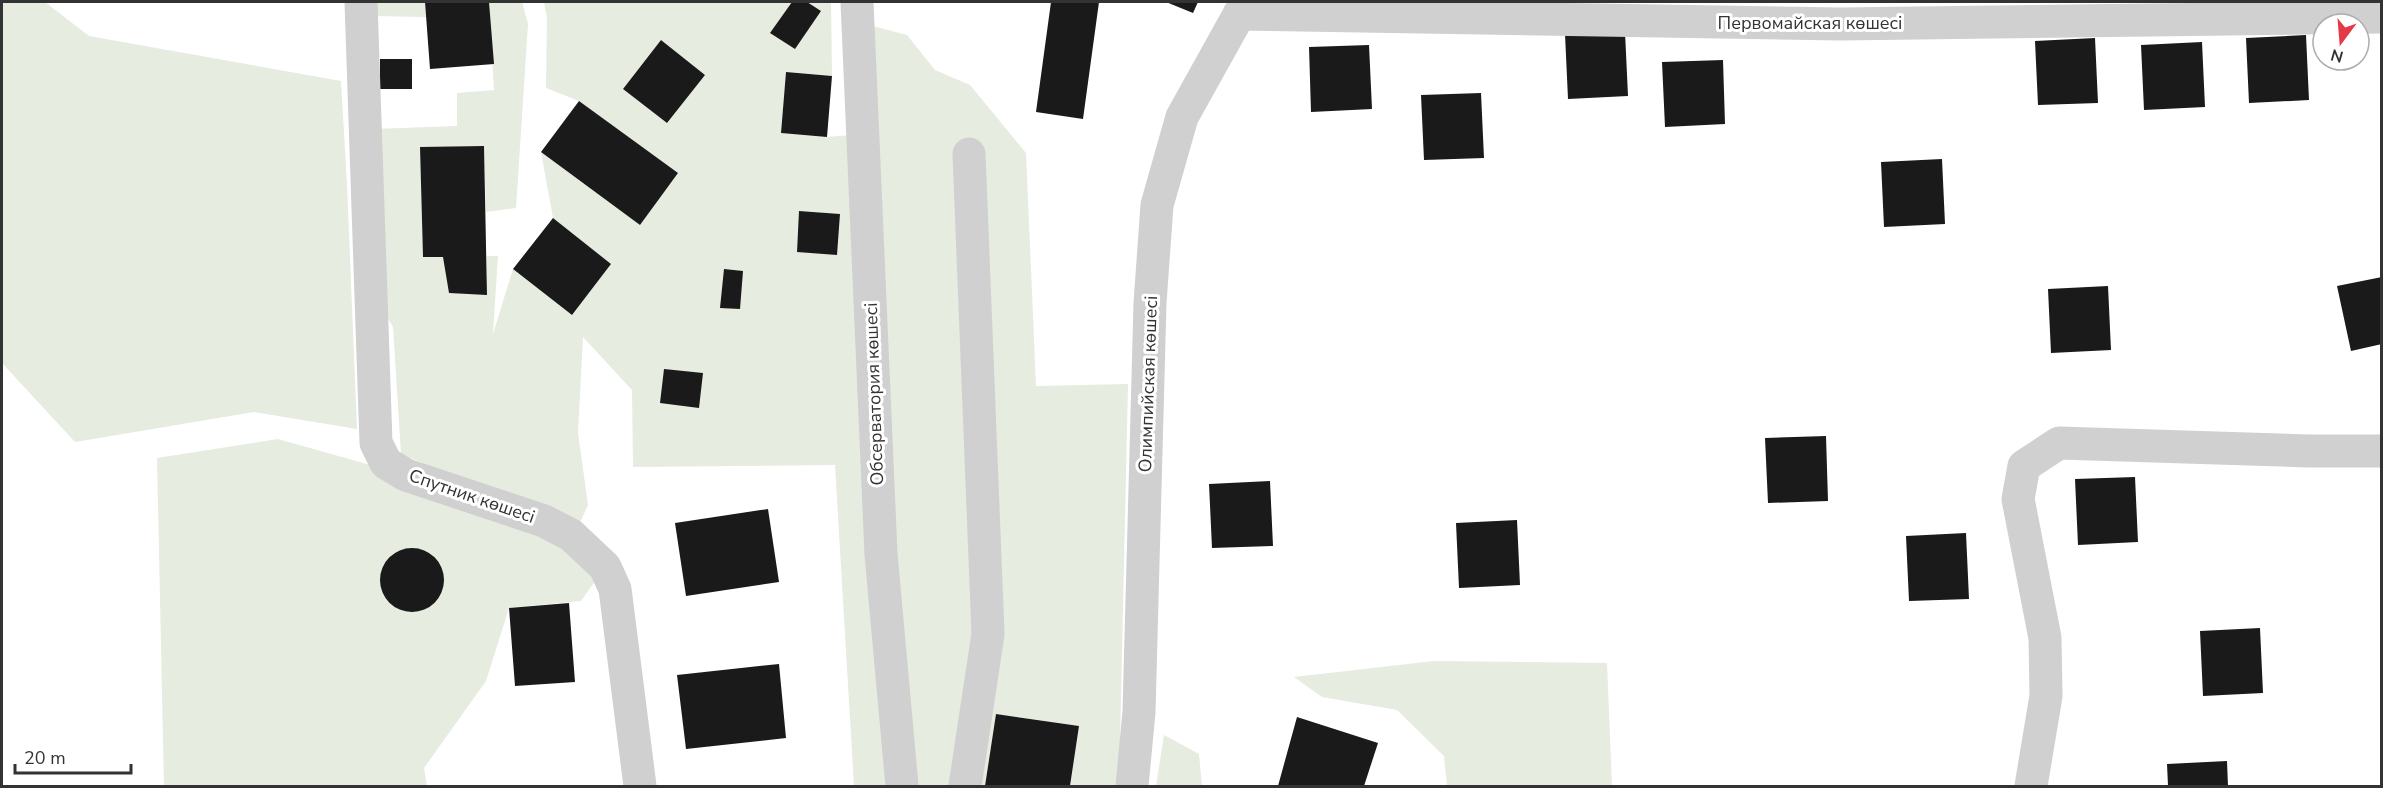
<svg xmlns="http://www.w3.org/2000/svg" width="2383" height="788" viewBox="0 0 2383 788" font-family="'Nunito Sans',sans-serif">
<rect width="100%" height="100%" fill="#fff"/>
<!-- green -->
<path fill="#e6ecdf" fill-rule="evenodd" d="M 2,2 L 45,2 L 89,36 L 341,81 L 347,185 L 357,429 L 254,412 L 75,442 L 2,363 Z
M 373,2 L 425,2 L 426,17 L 373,16 Z
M 489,2 L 522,2 L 528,24 L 516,208 L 486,212 L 484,146 L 420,148 L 423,257 L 443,257 L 487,295 L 487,256 L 498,256 L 493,334 L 513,269 L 572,315 L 611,264 L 553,218 L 541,152 L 640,225 L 677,174 L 579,101 L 546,88 L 547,19 L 544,2 L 831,2 L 832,76 L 786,72 L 781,133 L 827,137 L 865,134 L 865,24 L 907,35 L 935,70 L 970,85 L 1026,153 L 1036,386 L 1128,384 L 1119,786 L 1070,786 L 1079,726 L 996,714 L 985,786 L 854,786 L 835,465 L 633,467 L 632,390 L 583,337 L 578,433 L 588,505 L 578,527 L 401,454 L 393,327 L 378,302 L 374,129 L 457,126 L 457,93 L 494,90 ZM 661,40 L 705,75 L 667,123 L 623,89 ZM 800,211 L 840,214 L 837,255 L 797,251 Z
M 278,439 L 406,475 L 605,567 L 581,601 L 509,608 L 486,681 L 424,768 L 427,786 L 164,786 L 157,458 Z
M 1434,661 L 1607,663 L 1612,786 L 1447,786 L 1444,756 L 1397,710 L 1322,697 L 1294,677 Z
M 1164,735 L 1199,754 L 1202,786 L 1156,786 Z"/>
<!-- building -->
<path fill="#1a1a1a" d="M 425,2 L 489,2 L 494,64 L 430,69 Z
M 792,2 L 807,2 L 821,11 L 795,49 L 770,33 Z
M 1051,2 L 1099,2 L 1083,119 L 1036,112 Z
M 1166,2 L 1198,2 L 1193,13 Z
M 1625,32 L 1628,96 L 1568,99 L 1565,34 Z
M 2306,35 L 2309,100 L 2249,103 L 2246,38 Z
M 2095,38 L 2098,103 L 2038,105 L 2035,41 Z
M 661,40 L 705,75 L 667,123 L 623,89 Z
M 2202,42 L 2205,107 L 2144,110 L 2141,45 Z
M 1369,45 L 1372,109 L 1311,112 L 1309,47 Z
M 380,59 L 412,59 L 412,89 L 380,89 Z
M 1723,60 L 1725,124 L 1665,127 L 1662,62 Z
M 786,72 L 832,76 L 827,137 L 781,133 Z
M 1481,93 L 1484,158 L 1424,160 L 1421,95 Z
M 579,101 L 678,173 L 640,225 L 541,152 Z
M 484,146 L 487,295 L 449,293 L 443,257 L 423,257 L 420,147 Z
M 1942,159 L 1945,224 L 1884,227 L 1881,162 Z
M 799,211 L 840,214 L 837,255 L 797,252 Z
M 553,218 L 611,264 L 572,315 L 513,269 Z
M 724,269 L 743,271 L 740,309 L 720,308 Z
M 2382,277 L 2382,344 L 2351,351 L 2337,286 Z
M 2108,286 L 2111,350 L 2051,353 L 2048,289 Z
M 664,369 L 703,373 L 699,408 L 660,403 Z
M 1826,436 L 1828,501 L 1768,503 L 1765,438 Z
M 2135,477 L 2138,542 L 2078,545 L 2075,479 Z
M 1270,481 L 1273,546 L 1212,548 L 1209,484 Z
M 768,509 L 779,582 L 686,596 L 675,523 Z
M 1517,520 L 1520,585 L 1459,588 L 1456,523 Z
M 1966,533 L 1969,599 L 1909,601 L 1906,536 Z
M380 580a32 32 0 1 1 64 0a32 32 0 1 1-64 0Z
M 569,603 L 575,682 L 515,686 L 509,608 Z
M 2260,628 L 2263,693 L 2203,696 L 2200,631 Z
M 779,664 L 786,738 L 686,749 L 677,675 Z
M 996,714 L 1079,726 L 1070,786 L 985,786 Z
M 1297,717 L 1378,743 L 1364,786 L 1278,786 Z
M 2227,761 L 2228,786 L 2168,786 L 2167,764 Z"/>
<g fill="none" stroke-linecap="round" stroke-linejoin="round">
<!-- minor -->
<path stroke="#d0d0d0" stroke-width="33" d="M 361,2 L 376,443 L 386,463 L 406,475 L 544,521 L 571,535 L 605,567 L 615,589 L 640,786
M 857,2 L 881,554 L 902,786
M 1239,14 L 1840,24 L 2382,17
M 965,786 L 988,634 L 969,154
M 1132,786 L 1139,712 L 1150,303 L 1157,205 L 1182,117 L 1246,2
M 2031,786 L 2046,696 L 2045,638 L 2018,499 L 2024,466 L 2059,443 L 2308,451 L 2382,451"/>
</g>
<g text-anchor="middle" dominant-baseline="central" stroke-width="6" stroke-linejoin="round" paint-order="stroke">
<!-- street labels -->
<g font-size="18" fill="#333" stroke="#fff">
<text x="1810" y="23">Первомайская көшесі</text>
<text transform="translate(1148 384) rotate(-88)">Олимпийская көшесі</text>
<text transform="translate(874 394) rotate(-92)">Обсерватория көшесі</text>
<text transform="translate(472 496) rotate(19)">Спутник көшесі</text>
</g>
</g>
<!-- border -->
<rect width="2383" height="788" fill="none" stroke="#333333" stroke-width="6"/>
<!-- north arrow -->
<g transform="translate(2341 42) rotate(196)"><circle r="28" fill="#ffffff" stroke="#adadad" stroke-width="1.5"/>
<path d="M0-4.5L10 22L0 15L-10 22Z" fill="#e63946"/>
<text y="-9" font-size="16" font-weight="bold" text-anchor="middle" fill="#333333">N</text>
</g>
<!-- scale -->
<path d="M15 764v9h116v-9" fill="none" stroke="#333333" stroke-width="3"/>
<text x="24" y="764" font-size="18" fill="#333333" stroke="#ffffff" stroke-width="4.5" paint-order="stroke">20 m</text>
</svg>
